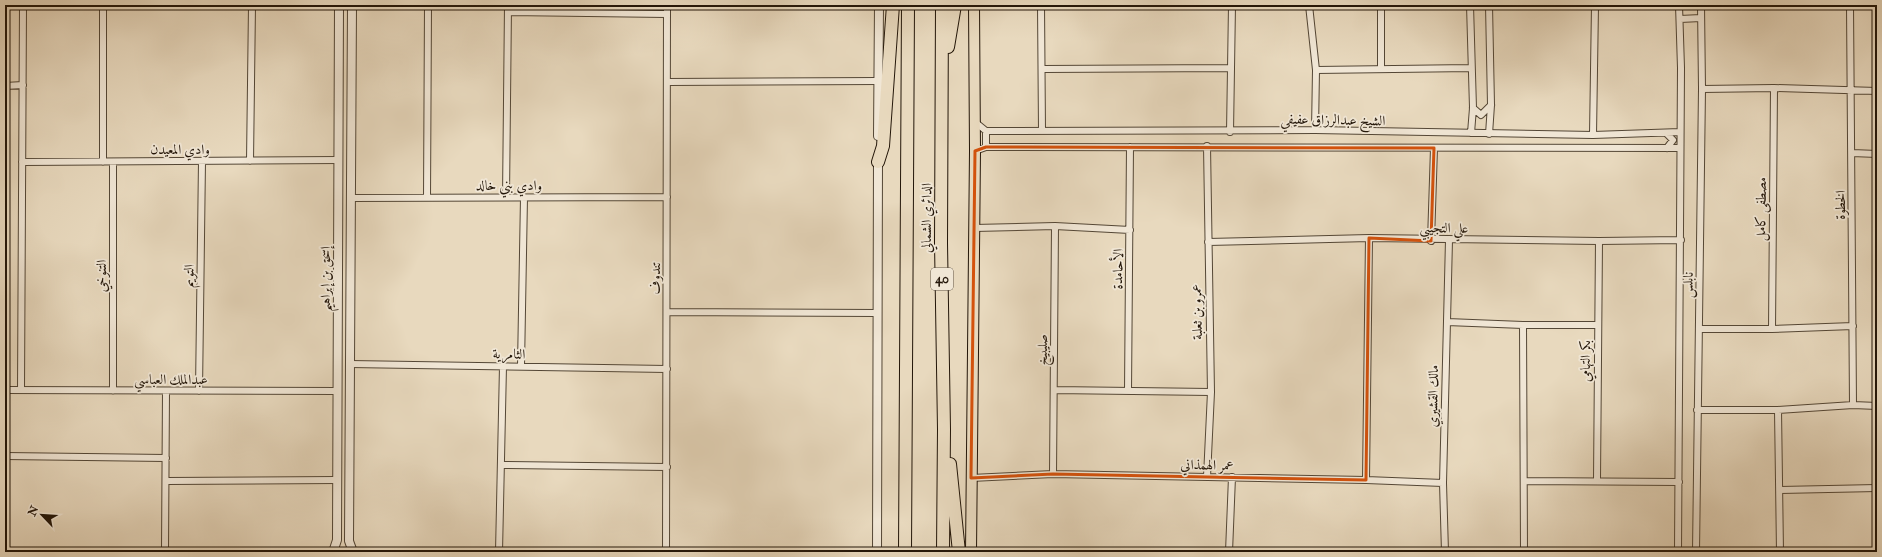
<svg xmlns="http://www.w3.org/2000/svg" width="1882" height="557" viewBox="0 0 1882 557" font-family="'IM FELL Double Pica',Amiri,serif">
<rect width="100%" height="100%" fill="#e8d9be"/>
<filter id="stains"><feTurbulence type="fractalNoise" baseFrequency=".005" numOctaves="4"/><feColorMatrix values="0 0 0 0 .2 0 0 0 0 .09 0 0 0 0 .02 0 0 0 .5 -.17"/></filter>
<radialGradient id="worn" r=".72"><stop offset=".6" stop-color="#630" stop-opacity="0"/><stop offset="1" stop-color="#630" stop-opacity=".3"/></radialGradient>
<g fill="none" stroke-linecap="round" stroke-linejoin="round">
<!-- minor casing -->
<g stroke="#544736" stroke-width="8">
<path id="minor" d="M 1041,5 L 1042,131
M 1309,5 L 1316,70 L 1315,130
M 1470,5 L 1473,108 L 1471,133
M 1489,5 L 1491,105 L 1489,134
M 1850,5 L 1853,405
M 508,12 L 667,14
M 1680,19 L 1701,18
M 1381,68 L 1381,5
M 1043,69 L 1231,68
M 1316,70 L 1471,68
M 667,82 L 879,81
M 5,86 L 23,85
M 1702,89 L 1774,88 L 1877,91
M 1473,108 L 1481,115 L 1491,105
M 975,122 L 986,131 L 1315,130 L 1593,135 L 1680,132
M 986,131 L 986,147
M 1230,132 L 1232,5
M 1666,133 L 1673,140 L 1667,148
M 1593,135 L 1595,5
M 1207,146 L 1211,392 L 1207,477
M 975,151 L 986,147 L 1680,148
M 1852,153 L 1877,154
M 250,161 L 252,5
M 22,162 L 339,160
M 103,162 L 103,5
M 113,162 L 113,391
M 506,197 L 508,5
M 351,198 L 667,197
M 427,198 L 428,5
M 974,228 L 1055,226 L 1130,230
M 1431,241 L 1434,148
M 1208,242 L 1369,238 L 1599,241 L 1681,240
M 667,312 L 878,313
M 1447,322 L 1523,325 L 1597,325
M 1523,325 L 1524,552
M 1699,329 L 1772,329 L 1853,326
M 1772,329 L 1774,88
M 350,364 L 667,369
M 521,366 L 524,197
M 5,390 L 338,391
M 21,390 L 23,5
M 1054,390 L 1211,392
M 199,391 L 202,161
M 1128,391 L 1130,147
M 1697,410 L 1778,410 L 1853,405 L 1877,406
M 1778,410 L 1780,552
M 5,456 L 166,458
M 501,465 L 667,467
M 1053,474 L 1055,226
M 971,478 L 1053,474 L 1366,480 L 1443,483
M 1366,480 L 1369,238
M 1597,480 L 1599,241
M 166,481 L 337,480
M 1524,481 L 1679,482
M 1780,490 L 1877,488
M 165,552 L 166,391
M 499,552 L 503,366
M 666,552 L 667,5
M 1229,552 L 1232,477
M 1445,552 L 1443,483 L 1449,240
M 1678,552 L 1681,68 L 1679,5
M 1696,552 L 1702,89 L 1701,5"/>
</g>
<!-- tertiary casing -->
<g stroke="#544736" stroke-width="10">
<path id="tertiary" d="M 352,5 L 349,541 L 353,552
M 878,136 L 879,5
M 333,552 L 337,540 L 339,5
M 877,552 L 878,158"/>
</g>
<!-- primary casing -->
<g stroke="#231609" stroke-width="12">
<path id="primary" d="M 971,552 L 975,151 L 974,5"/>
</g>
<!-- motorway casing -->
<g stroke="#231609" stroke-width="14">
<path id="motorway" d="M 942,5 L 941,243 L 944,429 L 943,552
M 948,47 L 955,5
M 878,162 L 883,146 L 893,5
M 950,464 L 959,552
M 905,552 L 908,5"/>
</g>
<!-- minor -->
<use href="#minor" stroke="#f0e6d5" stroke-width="6"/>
<!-- tertiary -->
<use href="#tertiary" stroke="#f0e6d5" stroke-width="8"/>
<!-- primary -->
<use href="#primary" stroke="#e8d9be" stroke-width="10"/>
<!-- motorway -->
<use href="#motorway" stroke="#e8d9be" stroke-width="12"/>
</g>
<!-- marked area -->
<path fill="none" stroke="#d4520c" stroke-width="3" stroke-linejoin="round" d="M 986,147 L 1434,148 L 1431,241 L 1369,238 L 1366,480 L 1053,474 L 971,478 L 975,151 Z"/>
<g text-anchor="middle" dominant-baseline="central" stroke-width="3.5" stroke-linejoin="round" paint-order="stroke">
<!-- shield labels -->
<rect fill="#f0e6d5" stroke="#605446" stroke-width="1" x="931" y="268" width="22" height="22" rx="3"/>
<g font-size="13" font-weight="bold" fill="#231609">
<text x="942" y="279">40</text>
</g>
<!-- street labels -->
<g font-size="14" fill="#231609" stroke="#f0e6d5">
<text transform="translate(1333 120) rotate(1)">الشيخ عبدالرزاق عفيفي</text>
<text x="180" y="149">وادي المعيدن</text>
<text x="509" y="185">وادي بني خالد</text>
<text transform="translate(1840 205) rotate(-90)">الخطوة</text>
<text transform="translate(1761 209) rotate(-89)">مصطفى كامل</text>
<text transform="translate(926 218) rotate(-90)">الدائري الشمالي</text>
<text transform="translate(1444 228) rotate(1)">علي التجيبي</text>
<text transform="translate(1118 269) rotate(-89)">الأحامدة</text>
<text transform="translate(101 276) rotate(-90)">التنوخي</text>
<text transform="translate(189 276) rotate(-89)">التويم</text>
<text transform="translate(655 278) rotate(-90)">تندوف</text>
<text transform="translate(325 279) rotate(-90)">إسحق بن إبراهيم</text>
<text transform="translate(1688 285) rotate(-89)">نابلس</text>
<text transform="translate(1197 312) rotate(-91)">عمرو بن ثعلبة</text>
<text transform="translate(1042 350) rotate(-90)">صليبيخ</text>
<text transform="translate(509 354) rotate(1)">الثامرية</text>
<text transform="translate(1585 361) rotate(-90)">بكر التهامي</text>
<text x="171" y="379">عبدالملك العباسي</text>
<text transform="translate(1433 396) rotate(-89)">مالك القشيري</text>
<text transform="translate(1207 465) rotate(1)">عمر الهمذاني</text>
</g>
</g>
<!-- margin -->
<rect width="1882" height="557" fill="none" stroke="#e8d9be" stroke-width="20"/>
<rect x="6" y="6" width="1870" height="545" fill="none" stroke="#231609" stroke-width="2"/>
<rect x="10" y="10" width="1862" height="537" fill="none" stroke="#231609"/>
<!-- north arrow -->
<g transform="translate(42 515) rotate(295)" stroke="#f0e6d5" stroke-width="3" paint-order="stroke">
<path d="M0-3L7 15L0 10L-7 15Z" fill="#231609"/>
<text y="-6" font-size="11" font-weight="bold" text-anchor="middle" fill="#231609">N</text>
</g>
<rect width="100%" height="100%" filter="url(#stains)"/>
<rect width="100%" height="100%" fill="url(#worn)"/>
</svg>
